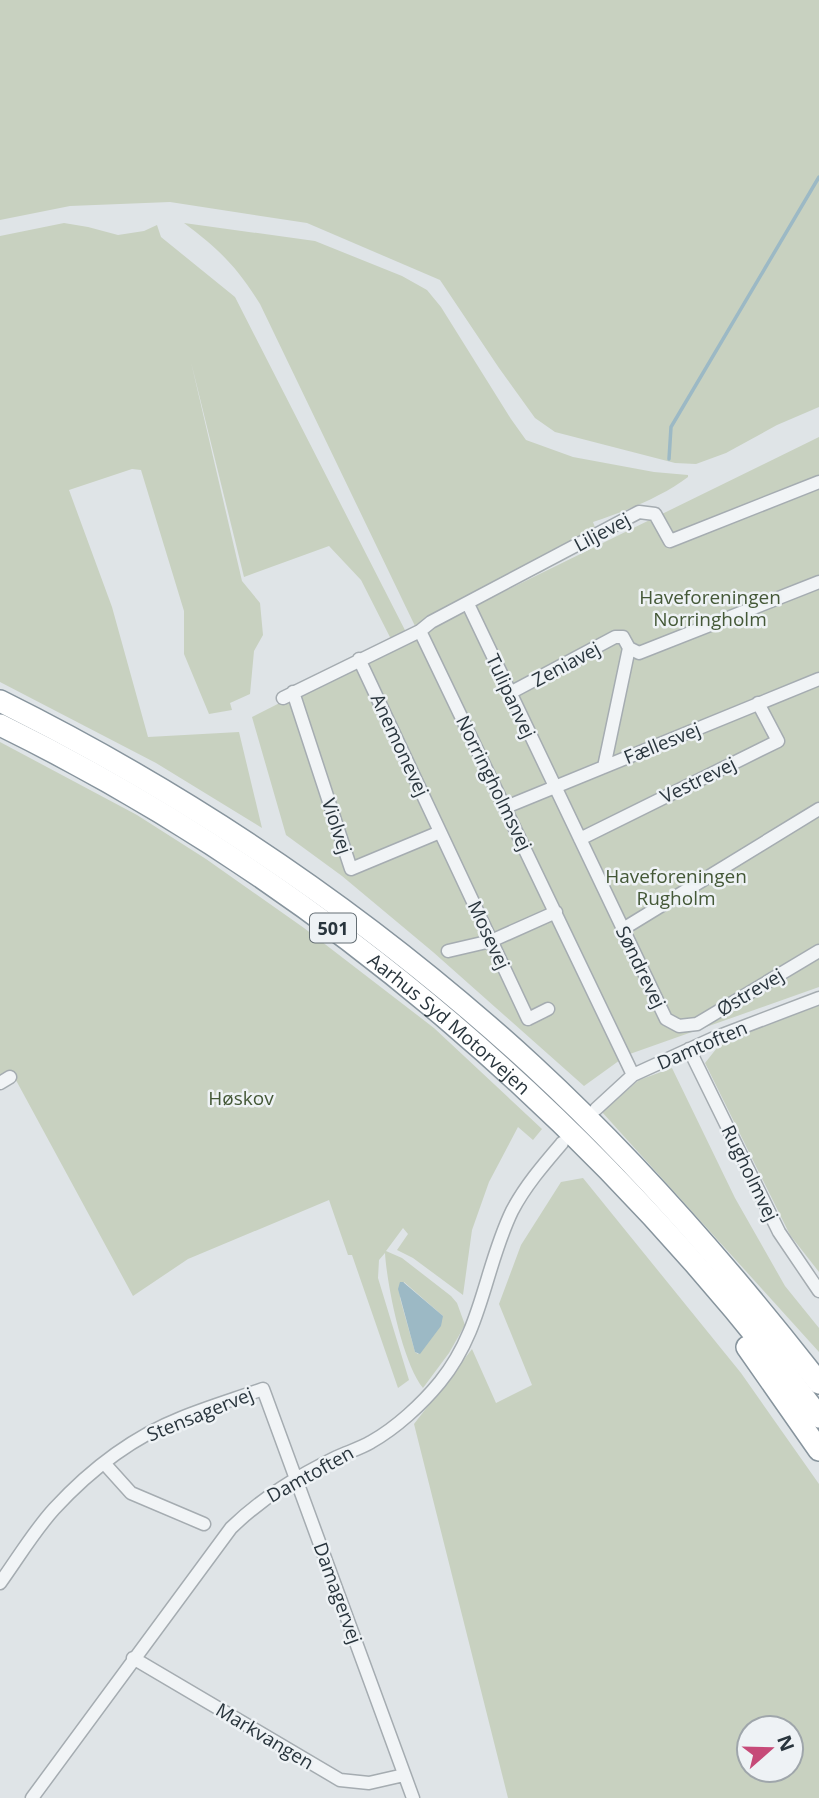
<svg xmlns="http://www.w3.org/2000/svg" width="819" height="1798" viewBox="0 0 819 1798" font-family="'Open Sans',sans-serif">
<rect width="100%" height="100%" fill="#dfe4e7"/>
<!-- green -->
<path fill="#c8d1c0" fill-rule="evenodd" d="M 0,0 L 819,0 L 819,407 L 777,425 L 726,453 L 696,464 L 675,463 L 555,432 L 535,418 L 499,368 L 440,280 L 307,223 L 170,202 L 70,206 L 0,220 Z
M 64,223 L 88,227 L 118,235 L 144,231 L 157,225 L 161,237 L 235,297 L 409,638 L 819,437 L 819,987 L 627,1055 L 584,1086 L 433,952 L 342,876 L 286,835 L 252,717 L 394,645 L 361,580 L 329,546 L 244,577 L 191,362 L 242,581 L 260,603 L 263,635 L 254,651 L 250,694 L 230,703 L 232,710 L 209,714 L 184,654 L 184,611 L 141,470 L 132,469 L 69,490 L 112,607 L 148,737 L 239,732 L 262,828 L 156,763 L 0,682 L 0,236 Z
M 184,223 L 315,241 L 402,276 L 427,290 L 441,307 L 511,419 L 526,440 L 573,457 L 654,472 L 688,475 L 688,477 C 662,497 623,512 593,522 L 596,530 L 415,626 L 260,304 C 236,266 220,250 184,223 Z
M 0,742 L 137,815 L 206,859 L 304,928 L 434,1028 L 542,1129 L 533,1140 L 518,1127 L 489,1182 L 472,1230 L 463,1295 L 413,1258 L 397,1250 L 408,1234 L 403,1228 L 386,1251 L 402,1258 L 451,1296 L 457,1303 L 465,1325 L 449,1353 L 423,1388 C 403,1364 387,1286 385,1253 L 379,1260 L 378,1278 L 409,1380 L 398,1388 L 352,1255 L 348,1255 L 329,1200 L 188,1259 L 133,1296 L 11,1071 L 0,1076 ZM 404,1282 L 443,1316 L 418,1354 L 415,1352 L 400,1298 Z
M 819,1002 L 819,1272 L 790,1235 L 705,1063 L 724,1039 Z
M 672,1068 L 735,1198 L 785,1286 L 819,1328 L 819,1352 L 602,1112 L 639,1080 Z
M 583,1178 L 741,1373 L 819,1484 L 819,1798 L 508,1798 L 414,1424 L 472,1349 L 496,1403 L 532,1385 L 499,1304 L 521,1245 L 561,1182 ZM 749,1728 L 791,1728 L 791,1770 L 749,1770 Z"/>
<!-- water -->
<path fill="#9cb9c5" d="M 400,1282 L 403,1282 L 443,1316 L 441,1326 L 420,1354 L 415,1352 L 398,1289 Z"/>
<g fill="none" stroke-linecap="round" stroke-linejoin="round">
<!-- stream -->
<path stroke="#9cb9c5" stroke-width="3.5" d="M 669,459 L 671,427 L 819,177"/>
<!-- street casing -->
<g stroke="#a5acb1" stroke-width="15">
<path id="street" d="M 468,604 L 666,1019 L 679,1026 L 697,1024 L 819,951
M 420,631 L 633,1075
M 629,648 L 639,653 L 819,582
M 359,659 L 528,1019 L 548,1009
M 293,692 L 351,869 L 440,832
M 510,693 L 615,637 L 623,637 L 629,648 L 604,767
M 283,698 L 420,631 L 431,622 L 639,512 L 655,514 L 670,541 L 819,482
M 506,807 L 819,679
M 580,839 L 778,741 L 758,703
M 623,929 L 819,809
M 448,951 L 491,941 L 556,912
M 689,1049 L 779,1232 L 819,1291
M 0,1083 L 10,1077
M 596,1109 L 633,1075 L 714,1038 L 819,998
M 104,1463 L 131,1493 L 204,1524
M 0,1583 C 18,1558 34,1531 54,1509 C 89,1471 133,1437 181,1418 C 208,1407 235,1399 263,1389 L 413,1798
M 133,1658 L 340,1780 L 369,1783 L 404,1775
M 32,1798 L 231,1528 C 263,1497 298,1476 337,1457 C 348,1452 361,1448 371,1442 C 396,1428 422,1404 440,1382 C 483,1329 484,1269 512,1211 C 525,1186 544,1164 562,1143"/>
</g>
<!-- highway casing -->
<g stroke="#87949d" stroke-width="24">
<g id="highway">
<path d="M 0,701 C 193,797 374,920 533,1066 C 638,1163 731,1270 819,1383"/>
<path id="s1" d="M 0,725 C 325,884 603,1128 819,1417"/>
<path d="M 747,1347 L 819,1450"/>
</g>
</g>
<!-- street -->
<use href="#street" stroke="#f1f4f6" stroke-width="12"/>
<!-- highway -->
<use href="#highway" stroke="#fff" stroke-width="21"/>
</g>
<g text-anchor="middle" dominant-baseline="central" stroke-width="5" stroke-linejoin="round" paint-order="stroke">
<!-- shield labels -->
<rect fill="#eef2f5" stroke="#646e74" stroke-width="2" x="310" y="913.5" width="46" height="29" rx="5"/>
<g font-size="18" font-weight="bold" fill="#29353d">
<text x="333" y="928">501</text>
</g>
<!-- street labels -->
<g font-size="19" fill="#29353d" stroke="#eef2f5">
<text transform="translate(602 532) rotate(-28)">Liljevej</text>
<text transform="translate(566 664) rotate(-28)">Zeniavej</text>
<text transform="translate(511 696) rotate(65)">Tulipanvej</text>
<text transform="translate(662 743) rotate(-22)">Fællesvej</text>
<text transform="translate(400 745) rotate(65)">Anemonevej</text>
<text transform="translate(698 780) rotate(-26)">Vestrevej</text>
<text transform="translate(494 783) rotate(64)">Norringholmsvej</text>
<text transform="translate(337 826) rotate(72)">Violvej</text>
<text transform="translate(489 935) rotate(65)">Mosevej</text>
<text transform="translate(641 967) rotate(64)">Søndrevej</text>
<text transform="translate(750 992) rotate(-31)">Østrevej</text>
<text stroke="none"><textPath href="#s1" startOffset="541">Aarhus Syd Motorvejen</textPath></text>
<text transform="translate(702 1045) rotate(-23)">Damtoften</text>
<text transform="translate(750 1173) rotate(64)">Rugholmvej</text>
<text transform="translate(200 1414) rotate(-22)">Stensagervej</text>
<text transform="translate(310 1474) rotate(-29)">Damtoften</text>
<text transform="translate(338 1593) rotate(70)">Damagervej</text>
<text transform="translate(265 1736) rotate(31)">Markvangen</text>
</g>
<!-- park labels -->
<g font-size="19" fill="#445837" stroke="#eef2f5">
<text x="710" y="597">Haveforeningen<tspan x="710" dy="22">Norringholm</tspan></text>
<text x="676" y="876">Haveforeningen<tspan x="676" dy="22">Rugholm</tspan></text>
<text x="241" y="1098">Høskov</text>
</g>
</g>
<!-- north arrow -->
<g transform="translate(770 1749) rotate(70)"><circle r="33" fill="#eef2f5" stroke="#9fa6ab" stroke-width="2"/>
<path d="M0-5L12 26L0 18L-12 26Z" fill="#c64a78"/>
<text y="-10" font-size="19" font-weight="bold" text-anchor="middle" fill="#29353d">N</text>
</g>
</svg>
